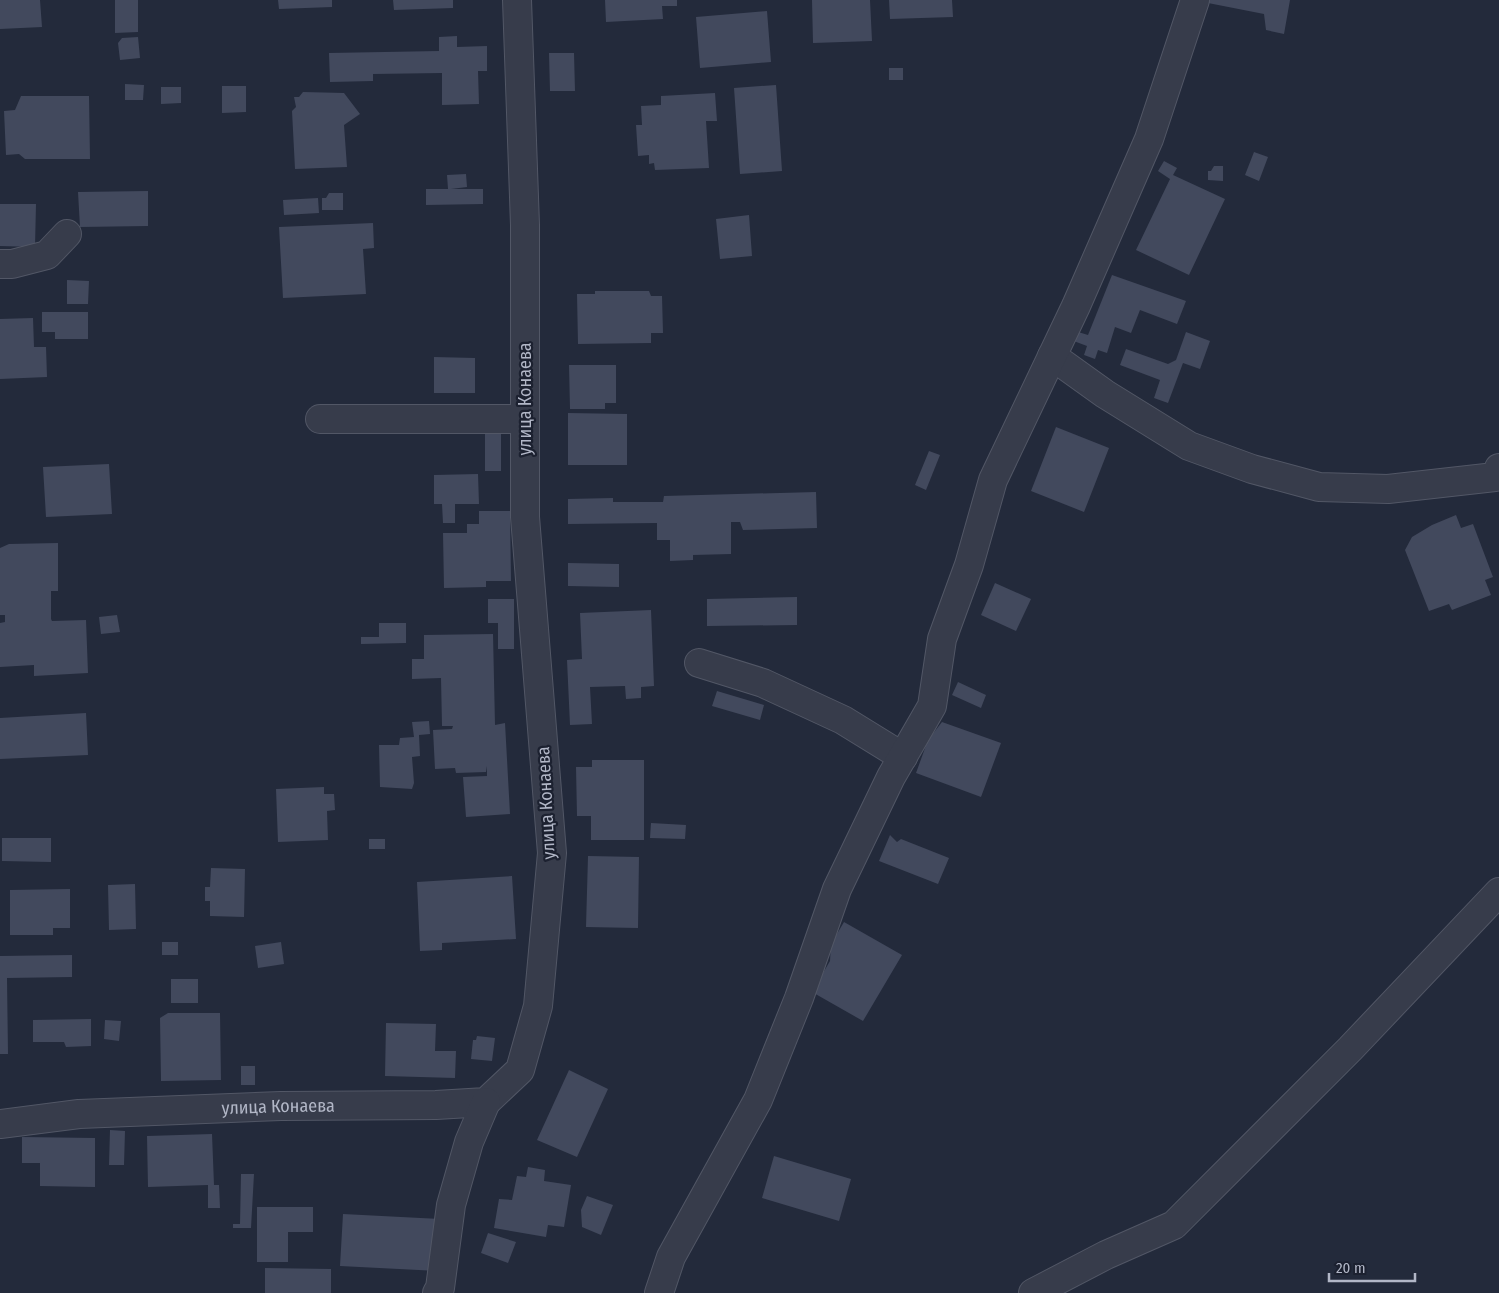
<svg xmlns="http://www.w3.org/2000/svg" width="1499" height="1293" viewBox="0 0 1499 1293" font-family="'Fira Sans Condensed',sans-serif">
<rect width="100%" height="100%" fill="#232a3b"/>
<!-- building -->
<path fill="#42495d" d="M 0,0 L 40,0 L 42,27 L 0,29 Z
M 115,0 L 138,0 L 138,32 L 115,33 Z
M 278,0 L 332,0 L 332,7 L 279,9 Z
M 393,0 L 453,0 L 453,8 L 394,10 Z
M 605,0 L 677,0 L 677,6 L 662,6 L 663,19 L 606,22 Z
M 812,0 L 870,0 L 872,41 L 813,43 Z
M 889,0 L 952,0 L 953,17 L 890,19 Z
M 1209,0 L 1290,0 L 1284,34 L 1266,30 L 1264,14 L 1208,3 Z
M 767,11 L 771,62 L 700,68 L 696,17 Z
M 457,36 L 457,47 L 487,46 L 487,71 L 478,71 L 479,104 L 442,105 L 442,73 L 373,74 L 373,81 L 330,82 L 329,53 L 439,51 L 439,37 Z
M 138,37 L 140,58 L 120,60 L 118,43 L 122,38 Z
M 549,53 L 574,53 L 575,91 L 550,91 Z
M 889,68 L 903,68 L 903,80 L 889,80 Z
M 125,84 L 144,85 L 143,100 L 125,100 Z
M 776,85 L 782,171 L 740,174 L 734,88 Z
M 222,86 L 246,86 L 246,112 L 222,113 Z
M 161,87 L 181,87 L 181,103 L 161,104 Z
M 303,92 L 344,93 L 360,114 L 344,125 L 347,167 L 295,169 L 292,111 L 296,107 L 294,97 L 299,97 Z
M 715,93 L 717,121 L 706,121 L 709,168 L 655,170 L 654,163 L 649,164 L 649,155 L 638,156 L 636,125 L 642,125 L 641,106 L 661,105 L 661,96 Z
M 21,96 L 89,96 L 90,159 L 25,159 L 19,154 L 6,155 L 4,111 L 15,110 Z
M 1254,152 L 1268,157 L 1259,181 L 1245,175 Z
M 1164,161 L 1177,168 L 1173,175 L 1225,199 L 1189,275 L 1136,250 L 1170,179 L 1158,171 Z
M 1214,166 L 1223,166 L 1223,181 L 1208,180 L 1208,171 L 1211,171 Z
M 466,174 L 467,187 L 451,189 L 483,189 L 483,204 L 426,205 L 426,189 L 448,189 L 447,175 Z
M 148,191 L 148,226 L 80,227 L 78,192 Z
M 329,193 L 343,193 L 343,210 L 322,210 L 322,198 L 326,198 Z
M 318,198 L 319,213 L 284,215 L 283,200 Z
M 0,204 L 36,204 L 35,247 L 0,246 Z
M 749,215 L 752,256 L 720,259 L 716,219 Z
M 373,223 L 374,248 L 363,249 L 366,294 L 283,298 L 279,227 Z
M 1112,275 L 1186,301 L 1177,324 L 1140,310 L 1131,333 L 1115,327 L 1107,353 L 1098,350 L 1095,359 L 1084,355 L 1087,346 L 1071,340 L 1075,331 L 1088,335 Z
M 67,280 L 89,281 L 88,304 L 67,304 Z
M 595,291 L 649,291 L 651,296 L 662,296 L 663,333 L 651,333 L 651,343 L 578,344 L 577,294 L 595,294 Z
M 42,312 L 88,312 L 88,339 L 55,339 L 55,332 L 42,332 Z
M 33,318 L 34,347 L 46,347 L 47,377 L 0,379 L 0,319 Z
M 1186,332 L 1210,341 L 1200,369 L 1183,363 L 1168,403 L 1154,398 L 1160,380 L 1120,365 L 1126,349 L 1168,364 L 1176,360 Z
M 434,357 L 475,358 L 475,393 L 434,393 Z
M 569,365 L 616,365 L 616,403 L 605,403 L 605,409 L 570,409 Z
M 568,413 L 627,414 L 627,465 L 568,465 Z
M 1056,427 L 1109,448 L 1084,512 L 1031,491 Z
M 485,433 L 501,433 L 501,471 L 485,471 Z
M 929,451 L 940,455 L 926,490 L 915,485 Z
M 109,464 L 112,514 L 46,517 L 43,467 Z
M 478,474 L 479,504 L 455,504 L 455,523 L 443,523 L 442,504 L 434,504 L 434,475 Z
M 816,492 L 817,528 L 743,530 L 740,522 L 731,522 L 731,554 L 693,555 L 693,560 L 670,561 L 670,540 L 657,540 L 657,523 L 568,524 L 568,499 L 613,498 L 613,502 L 663,502 L 664,496 Z
M 479,511 L 510,511 L 511,581 L 486,581 L 486,587 L 444,588 L 443,533 L 467,533 L 467,524 L 479,524 Z
M 1456,515 L 1461,528 L 1473,524 L 1493,577 L 1485,580 L 1491,595 L 1452,610 L 1449,604 L 1429,611 L 1405,550 L 1412,537 L 1432,525 Z
M 58,543 L 58,591 L 51,591 L 51,619 L 52,621 L 86,620 L 88,673 L 34,676 L 34,665 L 0,667 L 0,623 L 5,622 L 5,615 L 0,615 L 0,548 L 9,544 Z
M 568,563 L 619,564 L 619,587 L 568,586 Z
M 995,583 L 1031,599 L 1016,631 L 981,615 Z
M 797,597 L 797,625 L 707,626 L 707,599 Z
M 488,599 L 514,599 L 514,649 L 498,649 L 498,623 L 488,623 Z
M 651,610 L 654,686 L 641,687 L 641,698 L 626,699 L 625,686 L 590,687 L 592,724 L 570,725 L 567,660 L 582,659 L 580,613 Z
M 117,615 L 120,632 L 101,634 L 99,617 Z
M 379,623 L 406,623 L 406,643 L 361,644 L 361,637 L 379,637 Z
M 493,634 L 495,725 L 505,723 L 510,814 L 466,817 L 463,777 L 487,776 L 487,766 L 486,772 L 456,773 L 455,768 L 435,769 L 433,730 L 452,729 L 453,726 L 442,726 L 441,678 L 412,679 L 412,659 L 424,659 L 424,635 Z
M 958,682 L 986,695 L 981,708 L 952,695 Z
M 717,691 L 764,705 L 760,720 L 712,706 Z
M 86,713 L 88,755 L 0,759 L 0,718 Z
M 429,721 L 430,734 L 419,735 L 420,756 L 412,757 L 414,783 L 412,789 L 380,787 L 379,745 L 399,745 L 400,738 L 414,737 L 412,722 Z
M 942,722 L 1001,743 L 981,797 L 916,773 L 928,740 Z
M 592,760 L 644,760 L 644,840 L 591,840 L 591,816 L 577,816 L 576,767 L 592,767 Z
M 324,787 L 324,794 L 334,794 L 335,810 L 327,811 L 328,840 L 278,842 L 276,789 Z
M 651,823 L 686,825 L 685,839 L 650,838 Z
M 890,835 L 897,842 L 901,839 L 949,858 L 938,884 L 879,861 Z
M 2,838 L 51,838 L 51,862 L 2,861 Z
M 369,839 L 385,839 L 385,849 L 369,849 Z
M 588,856 L 639,857 L 638,928 L 586,927 Z
M 211,868 L 245,869 L 244,917 L 210,916 L 210,901 L 205,901 L 205,887 L 210,887 Z
M 512,876 L 516,939 L 442,943 L 442,950 L 420,951 L 417,882 Z
M 135,884 L 136,929 L 109,930 L 108,885 Z
M 70,889 L 70,928 L 53,928 L 53,935 L 10,935 L 10,890 Z
M 844,922 L 902,955 L 863,1021 L 812,992 L 830,961 L 831,944 Z
M 162,942 L 178,942 L 178,955 L 162,955 Z
M 281,942 L 284,964 L 258,968 L 255,946 Z
M 72,955 L 72,977 L 7,978 L 8,1054 L 0,1054 L 0,956 Z
M 171,979 L 198,979 L 198,1003 L 171,1003 Z
M 168,1013 L 220,1013 L 221,1080 L 161,1081 L 160,1018 Z
M 91,1019 L 91,1046 L 66,1047 L 64,1042 L 33,1042 L 33,1020 Z
M 105,1020 L 121,1021 L 119,1041 L 104,1039 Z
M 386,1023 L 436,1024 L 435,1051 L 456,1051 L 455,1078 L 385,1076 Z
M 477,1036 L 495,1038 L 492,1061 L 471,1059 L 473,1040 L 476,1040 Z
M 241,1066 L 255,1066 L 255,1085 L 241,1085 Z
M 569,1070 L 608,1089 L 577,1157 L 537,1140 Z
M 110,1130 L 125,1131 L 124,1165 L 109,1165 Z
M 212,1134 L 214,1185 L 219,1185 L 220,1208 L 208,1208 L 208,1185 L 148,1187 L 147,1136 Z
M 22,1137 L 95,1138 L 95,1187 L 40,1186 L 40,1163 L 22,1163 Z
M 774,1156 L 851,1179 L 839,1221 L 762,1198 Z
M 528,1167 L 545,1170 L 544,1181 L 571,1185 L 564,1227 L 548,1225 L 546,1237 L 494,1228 L 499,1199 L 512,1200 L 517,1176 L 526,1177 Z
M 241,1174 L 254,1174 L 251,1228 L 233,1228 L 233,1224 L 240,1224 Z
M 587,1196 L 613,1205 L 601,1235 L 582,1227 L 581,1210 Z
M 257,1207 L 313,1207 L 313,1232 L 288,1232 L 288,1262 L 257,1262 Z
M 343,1214 L 440,1219 L 438,1271 L 340,1266 Z
M 488,1233 L 516,1242 L 508,1263 L 481,1253 Z
M 265,1268 L 331,1269 L 331,1293 L 265,1293 Z"/>
<g fill="none" stroke-linecap="round" stroke-linejoin="round">
<!-- minor casing -->
<g stroke="#525766" stroke-width="30">
<g id="minor">
<path d="M 0,264 L 12,264 L 47,255 L 67,234"/>
<path d="M 1052,356 L 1105,394 L 1189,446 L 1252,469 L 1319,487 L 1388,489 L 1495,477 L 1499,468"/>
<path d="M 320,419 L 525,419"/>
<path d="M 699,663 L 763,683 L 843,720 L 903,757"/>
<path id="s1" d="M 0,1124 L 79,1114 L 281,1106 L 436,1105 L 486,1102 L 520,1070 L 538,1006 L 552,853 L 525,517 L 525,225 L 517,0"/>
<path d="M 437,1293 L 440,1288 L 451,1205 L 469,1142 L 486,1102"/>
<path d="M 659,1293 L 671,1257 L 758,1100 L 799,998 L 837,889 L 891,777 L 932,706 L 942,639 L 969,565 L 993,480 L 1076,306 L 1149,139 L 1195,0"/>
<path d="M 1033,1293 L 1106,1255 L 1174,1225 L 1350,1049 L 1499,892"/>
</g>
</g>
<!-- minor -->
<use href="#minor" stroke="#373c4b" stroke-width="28"/>
</g>
<g text-anchor="middle" dominant-baseline="central" stroke-width="4.5" stroke-linejoin="round" paint-order="stroke">
<!-- street labels -->
<g font-size="18" fill="#b2b7c7" stroke="#1c2130">
<text transform="translate(525 399) rotate(-90)">улица Конаева</text>
<text transform="translate(546 803) rotate(-93)">улица Конаева</text>
<text stroke="none"><textPath href="#s1" startOffset="279">улица Конаева</textPath></text>
</g>
</g>
<!-- scale -->
<path d="M1329 1273v8h86v-8" fill="none" stroke="#b2b7c7" stroke-width="2.5"/>
<text x="1336" y="1273" font-size="15" fill="#b2b7c7" stroke="#1c2130" stroke-width="4" paint-order="stroke">20 m</text>
</svg>
